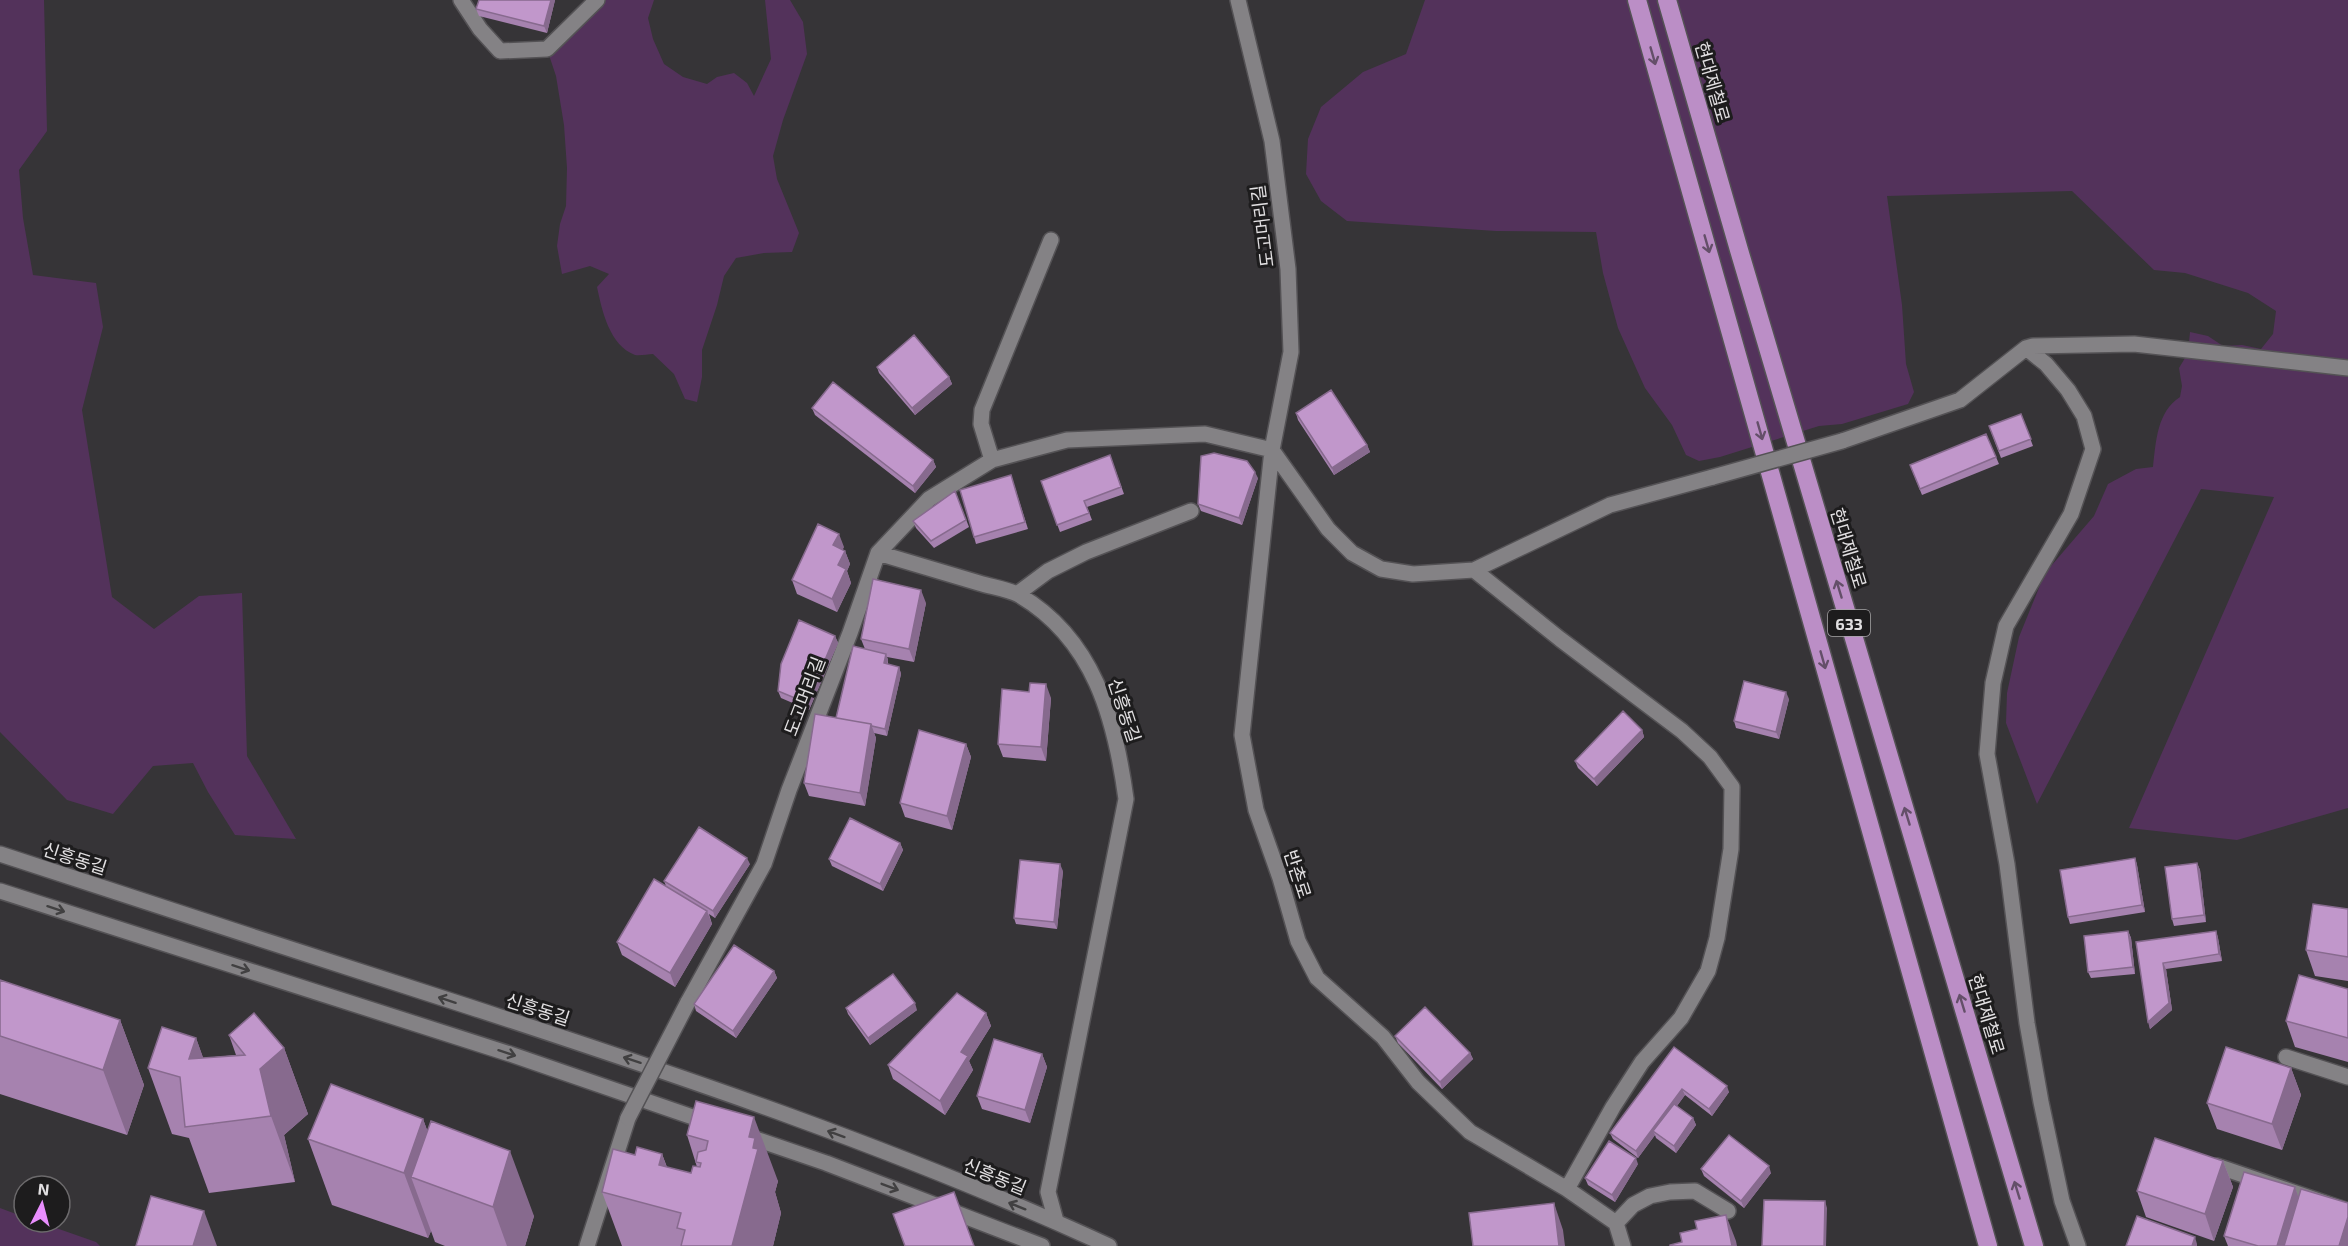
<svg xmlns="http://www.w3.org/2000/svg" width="2348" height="1246" viewBox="0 0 2348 1246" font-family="'Exo 2','Noto Sans KR',sans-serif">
<rect width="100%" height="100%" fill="#363437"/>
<!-- green -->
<path fill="#53325b" d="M 0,0 L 44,0 L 47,131 L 19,170 L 23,218 L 33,275 L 96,283 L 103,327 L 82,410 L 112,597 L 154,629 L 199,596 L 242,593 L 247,756 L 296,839 L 235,835 L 208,792 L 193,763 L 153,766 L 113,814 L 67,800 L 0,732 Z
M 597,0 L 654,0 L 648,18 L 653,39 L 664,64 L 683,77 L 707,84 L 717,77 L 734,73 L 747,83 L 754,96 L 771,59 L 765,0 L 790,0 L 803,22 L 807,54 L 783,120 L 773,156 L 777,179 L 799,233 L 792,252 L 764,253 L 736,258 L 724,276 L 717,305 L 702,350 L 702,377 L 697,402 L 685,399 L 674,374 L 653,354 C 648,354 640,356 635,355 C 609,345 602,310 597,287 L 609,274 L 590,266 L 562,274 L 557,246 L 560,224 L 566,206 L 567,168 L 564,125 L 556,76 L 547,49 Z
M 1425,0 L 2348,0 L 2348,808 L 2237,840 L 2129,828 L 2274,497 L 2201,489 L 2037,804 L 2006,723 L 2007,693 L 2019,637 L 2045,573 L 2094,516 L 2108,484 L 2136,469 L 2153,467 C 2156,441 2157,412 2180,397 L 2182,386 L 2179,368 L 2188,353 L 2190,332 L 2208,336 L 2223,346 L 2242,345 L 2261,349 L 2273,334 L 2276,311 L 2248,293 L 2185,273 L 2154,270 L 2072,191 L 1887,196 L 1902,305 L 1906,364 L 1914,392 L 1908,404 L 1842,424 L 1819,426 L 1720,457 L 1699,461 L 1686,455 L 1672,425 L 1645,388 L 1618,328 L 1603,273 L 1596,232 L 1496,231 L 1347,221 L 1321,201 L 1306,174 L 1308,139 L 1321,107 L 1363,72 L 1406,54 Z
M 0,1208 L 24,1217 L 24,1222 L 39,1222 L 96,1242 L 100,1246 L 0,1246 Z"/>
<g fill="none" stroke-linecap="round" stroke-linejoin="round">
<!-- minor casing -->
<g stroke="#545255" stroke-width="18">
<path id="minor" d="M 461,0 L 480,29 L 500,51 L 547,49 L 597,0
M 1238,0 L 1272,141 L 1288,269 L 1291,352 L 1272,450 L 1242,735 L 1256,810 L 1280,878 L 1298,941 L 1317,978 L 1383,1037 L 1418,1082 L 1470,1132 L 1567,1189 L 1616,1223 L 1623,1246
M 2026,348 L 2046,364 L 2068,390 L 2084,416 L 2093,449 L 2071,514 L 2006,626 L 1993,683 L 1987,754 L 2007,864 L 2027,1023 L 2041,1102 L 2062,1201 L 2078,1246
M 1842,441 L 1960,400 L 2026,348 L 2033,346 L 2134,344 L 2348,368
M 992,460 L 981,424 L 982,410 L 1051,240
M 878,553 C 912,563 945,573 979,583 C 992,587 1008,589 1019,595 C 1094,639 1115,718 1126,799 L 1048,1192 L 1056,1221
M 1474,570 L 1560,639 L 1682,731 L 1710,757 L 1732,787 L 1731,849 L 1717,938 L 1708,971 L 1681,1018 L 1642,1062 L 1613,1107 L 1567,1189
M 1017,594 L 1048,571 L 1086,552 L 1191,511
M 0,854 C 156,905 311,956 467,1006 C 684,1077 901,1150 1109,1246
M 0,891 L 510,1054 L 710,1123
M 688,1002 L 764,864 L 789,790 L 850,633 L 878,553 L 929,499 L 992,460 L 1067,440 L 1205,434 L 1272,450 L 1328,529 L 1352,553 L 1381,569 L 1413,574 L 1474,570 L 1610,505 L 1713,477
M 2286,1057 L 2348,1077
M 744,1135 L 826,1163 L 1042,1246
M 2217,1166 L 2348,1211
M 1616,1223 L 1633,1205 L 1650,1196 L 1670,1192 L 1695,1191 L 1728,1211
M 587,1246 L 628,1118"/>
</g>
<!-- highway casing -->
<g stroke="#545255" stroke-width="21">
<path id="highway" d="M 1637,0 L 1988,1246
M 1667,0 L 1739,250 L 2034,1246"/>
</g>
<!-- minor -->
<use href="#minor" stroke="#848285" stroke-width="15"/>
<!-- highway -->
<use href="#highway" stroke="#bb8ec6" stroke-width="18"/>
<!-- minor-bridge casing -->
<g stroke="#545255" stroke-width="18" stroke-linecap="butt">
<path id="minor-bridge" d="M 1713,477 L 1842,441
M 628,1118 L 688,1002"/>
</g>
<!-- minor-bridge -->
<use href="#minor-bridge" stroke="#848285" stroke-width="15"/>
</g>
<!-- wall -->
<path fill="#a682af" d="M 555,0 L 547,33 L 479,16 L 476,9 Z
M 877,367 L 949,377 L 952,384 L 915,415 L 879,373 Z
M 812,408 L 933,460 L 936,467 L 915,493 L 815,415 Z
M 1296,413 L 1367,445 L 1370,452 L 1334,475 L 1298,420 Z
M 2021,414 L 2033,446 L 2001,458 L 1989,426 Z
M 1110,455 L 1124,494 L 1087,507 L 1092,520 L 1060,532 L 1041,481 Z
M 1996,457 L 1999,464 L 1922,495 L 1910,465 Z
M 1011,475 L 1028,529 L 976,544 L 974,537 Z
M 1258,478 L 1242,525 L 1201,511 L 1198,504 Z
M 955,491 L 969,527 L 934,548 L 916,528 L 913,521 Z
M 844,547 L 842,550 L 845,551 L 850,564 L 847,571 L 851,583 L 837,612 L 797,594 L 792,580 Z
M 926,603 L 914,662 L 887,657 L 888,660 L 888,664 L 899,667 L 901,674 L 887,736 L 874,733 L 876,738 L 865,806 L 809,796 L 804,783 L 836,718 L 865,649 L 861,639 Z
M 835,636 L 838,643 L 809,710 L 781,698 L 778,691 Z
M 1029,692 L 1051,698 L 1046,761 L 1003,757 L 998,744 Z
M 1789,699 L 1779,739 L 1736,728 L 1734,721 Z
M 1642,730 L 1644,737 L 1597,786 L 1578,768 L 1575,761 Z
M 966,744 L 971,757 L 952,830 L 905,817 L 900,803 Z
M 900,843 L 903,850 L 883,891 L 832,866 L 829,859 Z
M 2135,858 L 2137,865 L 2145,912 L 2070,924 L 2068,917 Z
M 2197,863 L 2200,870 L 2206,922 L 2174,926 L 2172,919 Z
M 750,864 L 715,918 L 709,914 L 712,924 L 675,987 L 622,955 L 617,942 L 666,886 L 664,881 Z
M 1063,871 L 1057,929 L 1016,924 L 1014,918 Z
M 2348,909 L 2348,981 L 2315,976 L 2306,950 Z
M 2128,931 L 2131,938 L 2135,974 L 2091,978 L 2088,972 Z
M 2216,931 L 2218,938 L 2222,961 L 2166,969 L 2172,1010 L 2150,1029 L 2136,942 Z
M 774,971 L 777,978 L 736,1038 L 696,1011 L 694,1004 Z
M 0,980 L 120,1020 L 144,1085 L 127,1135 L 0,1094 Z
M 2348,989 L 2348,1062 L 2295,1047 L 2286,1021 Z
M 846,1008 L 917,1010 L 870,1045 L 848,1014 Z
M 986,1013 L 991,1026 L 969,1061 L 973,1070 L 945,1115 L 893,1079 L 888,1065 Z
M 229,1035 L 284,1048 L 308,1114 L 284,1135 L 295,1182 L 209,1193 L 189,1138 L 172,1134 L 148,1068 L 196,1038 L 203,1058 L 236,1055 Z
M 1395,1036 L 1470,1053 L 1473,1059 L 1442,1089 L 1398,1043 Z
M 1674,1047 L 1729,1092 L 1712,1116 L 1685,1095 L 1677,1106 L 1693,1118 L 1696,1125 L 1676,1153 L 1656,1138 L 1655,1135 L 1638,1158 L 1613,1139 L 1610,1133 Z
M 1042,1054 L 1047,1067 L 1030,1123 L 982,1109 L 977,1096 Z
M 2291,1068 L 2301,1095 L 2282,1150 L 2217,1129 L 2207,1103 Z
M 696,1101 L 778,1181 L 775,1192 L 781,1213 L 773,1246 L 622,1246 L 602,1192 L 635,1155 L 662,1154 L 667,1167 L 691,1173 L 697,1167 L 687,1135 Z
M 423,1119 L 427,1130 L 534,1216 L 525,1246 L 445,1246 L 435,1242 L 431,1231 L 428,1238 L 332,1205 L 308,1139 Z
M 2223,1161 L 2233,1187 L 2214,1241 L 2146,1217 L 2137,1191 Z
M 1638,1164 L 1615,1202 L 1588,1185 L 1585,1178 Z
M 1701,1169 L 1771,1173 L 1744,1208 L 1704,1176 Z
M 2295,1187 L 2298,1198 L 2348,1246 L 2228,1246 L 2224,1236 Z"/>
<!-- shaded-wall -->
<path fill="#876a8e" d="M 551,0 L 555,0 L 547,33 L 544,26 Z
M 949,377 L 952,384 L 915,415 L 912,408 Z
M 1367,445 L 1370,452 L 1334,475 L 1332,468 Z
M 933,460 L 936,467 L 915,493 L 913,486 Z
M 1255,472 L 1258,478 L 1242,525 L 1239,518 Z
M 839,534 L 844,547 L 838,559 L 833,545 Z
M 845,551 L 850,564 L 847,571 L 851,583 L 837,612 L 832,599 L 838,565 Z
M 921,590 L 926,603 L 914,662 L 909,649 Z
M 835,636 L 838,643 L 809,710 L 807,703 Z
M 886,654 L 888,660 L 886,670 L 884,663 Z
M 899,667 L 901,674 L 887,736 L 885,729 Z
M 1046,684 L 1051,698 L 1046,761 L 1041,747 Z
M 1786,692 L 1789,699 L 1779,739 L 1776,732 Z
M 871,724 L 876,738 L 865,806 L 860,793 Z
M 1642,730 L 1644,737 L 1597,786 L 1594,779 Z
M 966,744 L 971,757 L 952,830 L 947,816 Z
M 900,843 L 903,850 L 883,891 L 880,884 Z
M 747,858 L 750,864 L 715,918 L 713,911 Z
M 2135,858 L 2137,865 L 2145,912 L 2142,905 Z
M 2197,863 L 2200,870 L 2206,922 L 2204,915 Z
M 1060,864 L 1063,871 L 1057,929 L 1054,922 Z
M 707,911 L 712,924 L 675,987 L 670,973 Z
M 2128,931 L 2131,938 L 2135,974 L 2133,967 Z
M 2216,931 L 2218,938 L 2222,961 L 2219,954 Z
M 2163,963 L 2166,969 L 2172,1010 L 2150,1029 L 2148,1022 Z
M 774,971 L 777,978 L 736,1038 L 733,1031 Z
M 915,1003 L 917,1010 L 870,1045 L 868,1038 Z
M 986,1013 L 991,1026 L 969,1061 L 973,1070 L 945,1115 L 940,1101 L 961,1052 Z
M 120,1020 L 144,1085 L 127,1135 L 103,1070 Z
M 196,1038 L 220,1104 L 213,1125 L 189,1059 Z
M 284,1048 L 308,1114 L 284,1135 L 295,1182 L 271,1116 L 260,1069 Z
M 1470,1053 L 1473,1059 L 1442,1089 L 1440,1082 Z
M 1042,1054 L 1047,1067 L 1030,1123 L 1025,1110 Z
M 2291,1068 L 2301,1095 L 2282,1150 L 2272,1124 Z
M 1727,1086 L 1729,1092 L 1712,1116 L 1709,1109 Z
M 1682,1089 L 1685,1095 L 1657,1133 L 1653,1131 L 1655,1135 L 1638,1158 L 1636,1151 Z
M 754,1117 L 778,1181 L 775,1192 L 781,1213 L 773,1246 L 732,1246 L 749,1137 Z
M 1693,1118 L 1696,1125 L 1676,1153 L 1674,1146 Z
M 423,1119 L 447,1184 L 411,1177 L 431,1231 L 428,1238 L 404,1173 Z
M 510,1151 L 534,1216 L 525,1246 L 507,1246 L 493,1207 Z
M 662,1154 L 685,1218 L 681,1213 L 659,1165 Z
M 1636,1158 L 1638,1164 L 1615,1202 L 1612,1195 Z
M 2223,1161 L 2233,1187 L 2214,1241 L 2205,1214 Z
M 1769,1166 L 1771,1173 L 1744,1208 L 1741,1201 Z
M 2295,1187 L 2304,1214 L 2294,1246 L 2277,1246 Z
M 1825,1201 L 1827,1208 L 1826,1246 L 1824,1246 Z
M 1554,1203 L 1563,1230 L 1565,1246 L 1559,1246 Z
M 204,1211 L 217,1246 L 193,1246 Z
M 1726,1215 L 1736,1241 L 1737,1246 L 1732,1246 Z
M 2348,1217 L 2348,1246 L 2339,1246 Z
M 2195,1237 L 2197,1244 L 2197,1246 L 2192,1246 Z"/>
<!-- building -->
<path fill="#c197cb" stroke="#876a8e" stroke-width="1.5" d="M 479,0 L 551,0 L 544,26 L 476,9 Z
M 914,335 L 949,377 L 912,408 L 877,367 Z
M 833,382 L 933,460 L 913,486 L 812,408 Z
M 1331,390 L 1367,445 L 1332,468 L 1296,413 Z
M 2021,414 L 2031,439 L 1999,451 L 1989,426 Z
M 1986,434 L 1996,457 L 1920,489 L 1910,465 Z
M 1214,453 L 1247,461 L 1255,472 L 1239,518 L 1198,504 L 1201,456 Z
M 1110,455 L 1121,487 L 1084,501 L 1089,513 L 1057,525 L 1041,481 Z
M 1011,475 L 1025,522 L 974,537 L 960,490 Z
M 955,491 L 966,520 L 931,541 L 913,521 Z
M 818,524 L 839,534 L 833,545 L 845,551 L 838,565 L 846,569 L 832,599 L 792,580 Z
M 873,579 L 921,590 L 909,649 L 861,639 Z
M 799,620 L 835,636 L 807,703 L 778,691 L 781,664 Z
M 853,646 L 886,654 L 884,663 L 899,667 L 885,729 L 872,726 L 871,724 L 836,718 Z
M 1744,681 L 1786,692 L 1776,732 L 1734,721 Z
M 1030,683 L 1046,684 L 1041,747 L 998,744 L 1002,689 L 1029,692 Z
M 1623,711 L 1642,730 L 1594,779 L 1575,761 Z
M 815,714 L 871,724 L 860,793 L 804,783 Z
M 919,730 L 966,744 L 947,816 L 900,803 Z
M 850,818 L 900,843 L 880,884 L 829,859 Z
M 699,827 L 747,858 L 713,911 L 664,881 Z
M 2135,858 L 2142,905 L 2068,917 L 2060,870 Z
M 1020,860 L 1060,864 L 1054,922 L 1014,918 Z
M 2197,863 L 2204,915 L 2172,919 L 2165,867 Z
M 654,879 L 707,911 L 670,973 L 617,942 Z
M 2313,904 L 2348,909 L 2348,957 L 2306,950 Z
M 2128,931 L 2133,967 L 2088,972 L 2084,936 Z
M 2216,931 L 2219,954 L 2163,963 L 2169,1003 L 2148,1022 L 2136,942 Z
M 734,945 L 774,971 L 733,1031 L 694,1004 Z
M 893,974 L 915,1003 L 868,1038 L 846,1008 Z
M 2299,975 L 2348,989 L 2348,1038 L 2286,1021 Z
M 0,980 L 120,1020 L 103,1070 L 0,1036 Z
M 957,993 L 986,1013 L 961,1052 L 968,1056 L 940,1101 L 888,1065 Z
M 1425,1007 L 1470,1053 L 1440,1082 L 1395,1036 Z
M 254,1013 L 284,1048 L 260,1069 L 271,1116 L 185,1127 L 180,1077 L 148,1068 L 162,1027 L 196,1038 L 189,1059 L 245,1055 L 229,1035 Z
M 994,1039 L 1042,1054 L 1025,1110 L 977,1096 Z
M 1674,1047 L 1727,1086 L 1709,1109 L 1682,1089 L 1636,1151 L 1610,1133 Z
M 2226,1047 L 2291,1068 L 2272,1124 L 2207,1103 Z
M 331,1084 L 423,1119 L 404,1173 L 308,1139 Z
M 696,1101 L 754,1117 L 749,1137 L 755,1138 L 753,1148 L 758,1149 L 732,1246 L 681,1246 L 685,1230 L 677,1228 L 681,1213 L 602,1192 L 613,1149 L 635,1155 L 637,1147 L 662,1154 L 659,1165 L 691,1173 L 693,1166 L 700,1167 L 701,1163 L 696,1162 L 698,1152 L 706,1150 L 708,1141 L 687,1135 Z
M 1674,1104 L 1693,1118 L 1674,1146 L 1653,1131 Z
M 431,1121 L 510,1151 L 493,1207 L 411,1177 Z
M 1729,1135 L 1769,1166 L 1741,1201 L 1701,1169 Z
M 2155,1138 L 2223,1161 L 2205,1214 L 2137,1191 Z
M 1609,1141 L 1636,1158 L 1612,1195 L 1585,1178 Z
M 2244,1172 L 2295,1187 L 2277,1246 L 2258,1246 L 2224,1236 Z
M 2301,1189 L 2348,1203 L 2348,1217 L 2339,1246 L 2284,1246 Z
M 954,1192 L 974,1246 L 905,1246 L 893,1214 Z
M 151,1196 L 204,1211 L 193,1246 L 136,1246 Z
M 1764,1200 L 1825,1201 L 1824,1246 L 1762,1246 Z
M 1554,1203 L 1559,1246 L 1473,1246 L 1469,1213 Z
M 1726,1215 L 1732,1246 L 1670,1246 L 1670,1245 L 1682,1242 L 1680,1233 L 1697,1229 L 1695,1221 Z
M 2137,1216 L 2195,1237 L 2192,1246 L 2126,1246 Z"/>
<!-- one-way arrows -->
<defs><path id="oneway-shaft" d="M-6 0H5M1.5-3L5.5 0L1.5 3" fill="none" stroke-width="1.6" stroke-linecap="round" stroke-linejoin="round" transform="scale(1.5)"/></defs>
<g stroke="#644f69">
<use href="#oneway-shaft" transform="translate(1653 56) rotate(74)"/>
<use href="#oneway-shaft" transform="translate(1707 244) rotate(74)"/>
<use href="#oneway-shaft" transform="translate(1760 431) rotate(74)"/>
<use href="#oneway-shaft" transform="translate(1839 589) rotate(-107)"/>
<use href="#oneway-shaft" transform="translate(1823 660) rotate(74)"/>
<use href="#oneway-shaft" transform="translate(1907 816) rotate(-107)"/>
<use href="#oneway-shaft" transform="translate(1962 1003) rotate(-107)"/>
<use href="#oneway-shaft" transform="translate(2017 1190) rotate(-107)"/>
</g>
<g stroke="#414041">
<use href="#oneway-shaft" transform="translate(56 909) rotate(18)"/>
<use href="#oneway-shaft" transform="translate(241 968) rotate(18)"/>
<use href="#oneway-shaft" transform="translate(447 1000) rotate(-162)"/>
<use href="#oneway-shaft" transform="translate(507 1053) rotate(18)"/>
<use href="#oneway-shaft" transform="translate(632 1060) rotate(-162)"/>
<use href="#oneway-shaft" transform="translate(836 1134) rotate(-160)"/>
<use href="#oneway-shaft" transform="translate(890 1187) rotate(21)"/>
<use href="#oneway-shaft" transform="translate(1017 1206) rotate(-158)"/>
</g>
<g text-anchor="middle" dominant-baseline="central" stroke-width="6" stroke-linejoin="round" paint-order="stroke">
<!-- shield labels -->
<rect fill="#1d1c1d" stroke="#a7a5a7" stroke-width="1.5" x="1828" y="610" width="42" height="26" rx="4.5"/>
<g font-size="16" font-weight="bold" fill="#e2e0e2">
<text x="1849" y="623">633</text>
</g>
<!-- street labels -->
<g font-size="18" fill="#e2e0e2" stroke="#1d1c1d">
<text transform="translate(1713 82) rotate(74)">현대제철로</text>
<text transform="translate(1262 226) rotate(-97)">도고머리길</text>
<text transform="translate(1849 548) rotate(73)">현대제철로</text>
<text transform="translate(804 696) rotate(-69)">도고머리길</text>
<text transform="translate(1125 710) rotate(72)">신흥동길</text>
<text transform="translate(75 858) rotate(18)">신흥동길</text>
<text transform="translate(1298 874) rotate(72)">반촌로</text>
<text transform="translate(538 1009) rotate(18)">신흥동길</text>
<text transform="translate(1987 1014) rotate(73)">현대제철로</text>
<text transform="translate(995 1176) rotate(22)">신흥동길</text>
</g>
</g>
<!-- north arrow -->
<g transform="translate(42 1204) rotate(6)"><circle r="28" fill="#1d1c1d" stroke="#6c6a6c" stroke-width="1.5"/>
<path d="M0-4.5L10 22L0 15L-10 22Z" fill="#e98efe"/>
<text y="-9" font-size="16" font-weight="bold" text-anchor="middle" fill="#e2e0e2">N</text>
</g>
</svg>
